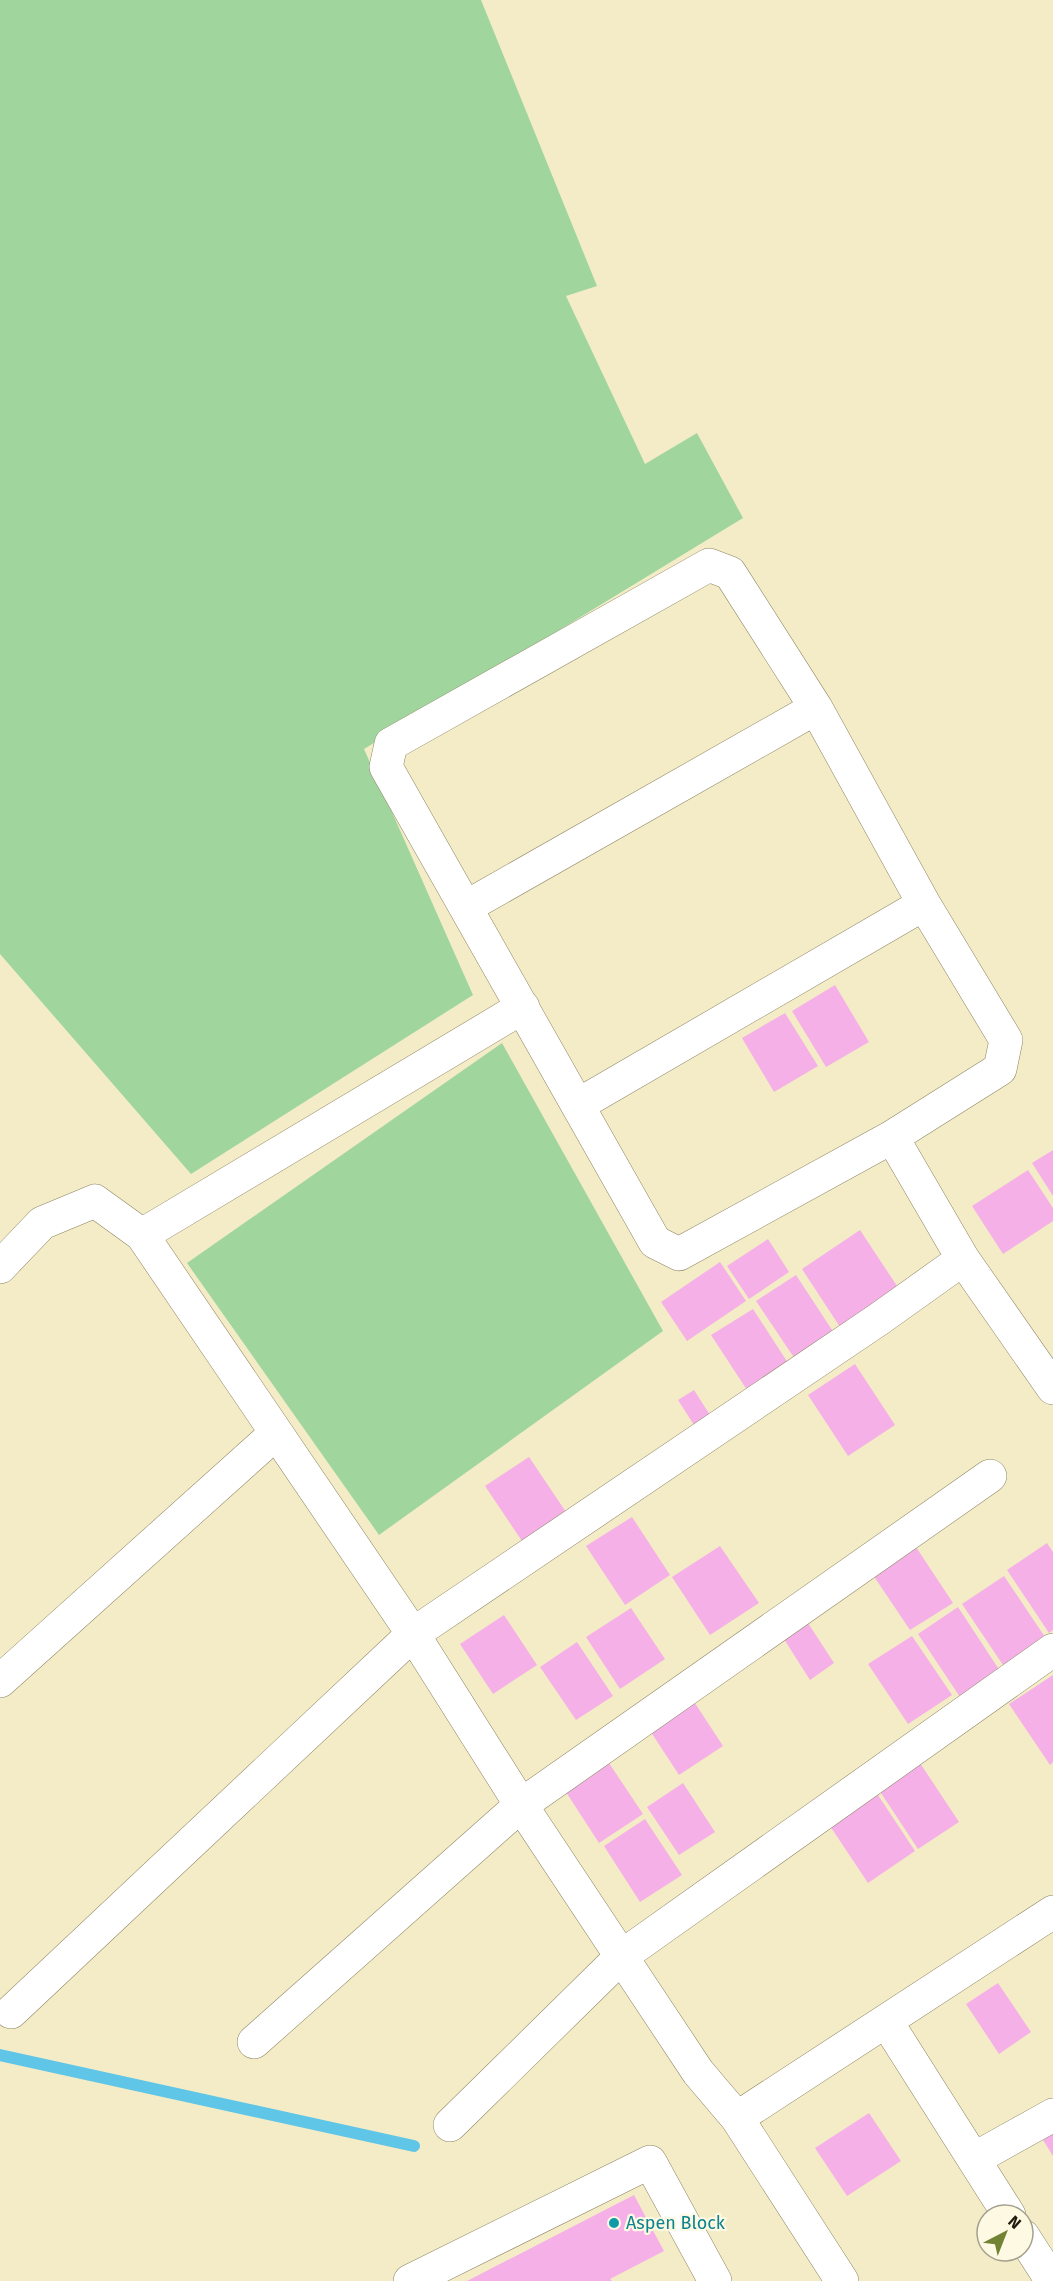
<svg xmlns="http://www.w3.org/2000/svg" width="1053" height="2281" viewBox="0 0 1053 2281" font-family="'Fira Sans',sans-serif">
<rect width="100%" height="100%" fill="#f4ecc7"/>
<!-- green -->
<path fill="#a0d69e" d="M 0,0 L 481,0 L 597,286 L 566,296 L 645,464 L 697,433 L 743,518 L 364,749 L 473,995 L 191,1174 L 0,954 Z
M 502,1043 L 663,1331 L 379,1535 L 187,1263 Z"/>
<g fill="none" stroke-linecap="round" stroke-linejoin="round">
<!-- stream -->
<path stroke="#60c6e7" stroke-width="12" d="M 0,2055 L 414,2146"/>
</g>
<!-- building -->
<path fill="#f5b0e7" d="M 835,985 L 869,1042 L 826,1067 L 792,1011 Z
M 785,1013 L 818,1066 L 774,1092 L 742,1038 Z
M 1053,1150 L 1053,1196 L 1032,1163 Z
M 1028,1170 L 1053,1208 L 1053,1221 L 1003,1254 L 972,1206 Z
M 860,1230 L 899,1289 L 840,1327 L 802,1269 Z
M 768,1239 L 789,1272 L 749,1299 L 727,1266 Z
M 720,1262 L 746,1301 L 687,1341 L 661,1302 Z
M 796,1275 L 834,1333 L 795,1359 L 756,1301 Z
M 753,1309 L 790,1366 L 749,1393 L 711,1335 Z
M 855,1364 L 895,1425 L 848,1456 L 808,1395 Z
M 694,1390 L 710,1415 L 694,1425 L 678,1400 Z
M 529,1457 L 570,1518 L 526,1547 L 485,1486 Z
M 632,1517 L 670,1575 L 625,1605 L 586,1546 Z
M 1047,1543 L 1053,1552 L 1053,1630 L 1049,1633 L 1007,1570 Z
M 914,1544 L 953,1603 L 910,1630 L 871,1572 Z
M 720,1546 L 759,1603 L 710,1635 L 672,1577 Z
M 1004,1576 L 1047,1640 L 1005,1668 L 962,1604 Z
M 958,1607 L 1000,1671 L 960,1697 L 918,1634 Z
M 631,1608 L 665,1659 L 620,1689 L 586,1637 Z
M 504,1615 L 537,1665 L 493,1694 L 460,1644 Z
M 806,1620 L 834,1663 L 810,1680 L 782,1636 Z
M 912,1636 L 952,1695 L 908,1724 L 868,1664 Z
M 577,1642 L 613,1696 L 576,1720 L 540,1667 Z
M 1053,1675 L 1053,1762 L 1050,1765 L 1009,1704 Z
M 689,1694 L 723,1746 L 679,1775 L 645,1723 Z
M 607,1760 L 643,1814 L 599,1843 L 564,1789 Z
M 920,1763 L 959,1822 L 918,1849 L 879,1790 Z
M 683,1783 L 715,1832 L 679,1855 L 647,1807 Z
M 874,1789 L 915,1851 L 868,1883 L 826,1820 Z
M 645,1819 L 682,1875 L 640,1902 L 604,1846 Z
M 998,1983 L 1031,2032 L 999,2054 L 966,2004 Z
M 869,2113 L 901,2161 L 847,2196 L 815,2148 Z
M 1053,2133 L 1053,2156 L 1043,2140 Z
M 634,2195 L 664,2251 L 610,2279 L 612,2281 L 467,2281 Z"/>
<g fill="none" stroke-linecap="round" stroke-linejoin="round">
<!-- street casing -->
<g stroke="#8d8563" stroke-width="34">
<path id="street" d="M 709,565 L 730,573 L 816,708 L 924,904 L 1006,1040 L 1000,1069 L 892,1137 L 679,1254 L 655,1242 L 386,767 L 391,744 Z
M 466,907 L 816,708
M 578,1105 L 924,904
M 892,1137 L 963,1259 L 1053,1388
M 142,1235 L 523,1007
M 0,1267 L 42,1223 L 95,1201 L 142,1235 L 413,1634 L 521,1805 L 698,2072 L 737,2118 L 842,2281
M 0,1681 L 275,1434
M 11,2012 L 413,1634 L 879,1319 L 963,1259
M 886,2021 L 1009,2215
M 254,2042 L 521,1805 L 990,1476
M 737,2118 L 1053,1912
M 450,2125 L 622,1956 L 1053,1650
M 974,2159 L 1053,2115
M 1023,2236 L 1052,2281
M 410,2281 L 650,2162 L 715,2281"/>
</g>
<!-- street -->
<use href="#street" stroke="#fff" stroke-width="33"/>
</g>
<!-- markers -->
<circle fill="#0f9aa8" stroke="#fef9e3" stroke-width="2" cx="614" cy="2223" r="6"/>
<g text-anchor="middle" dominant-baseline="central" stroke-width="4.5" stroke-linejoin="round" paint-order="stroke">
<!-- culture labels -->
<g font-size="18" fill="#0d838f" stroke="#fef9e3" text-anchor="start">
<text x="626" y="2223">Aspen Block</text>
</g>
</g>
<!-- north arrow -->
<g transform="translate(1005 2233) rotate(42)"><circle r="28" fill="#fef9e3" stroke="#a4a08e" stroke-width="1.5"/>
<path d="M0-4.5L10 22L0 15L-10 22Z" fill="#728333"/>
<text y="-9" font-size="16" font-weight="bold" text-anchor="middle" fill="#1e1b0e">N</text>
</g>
</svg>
